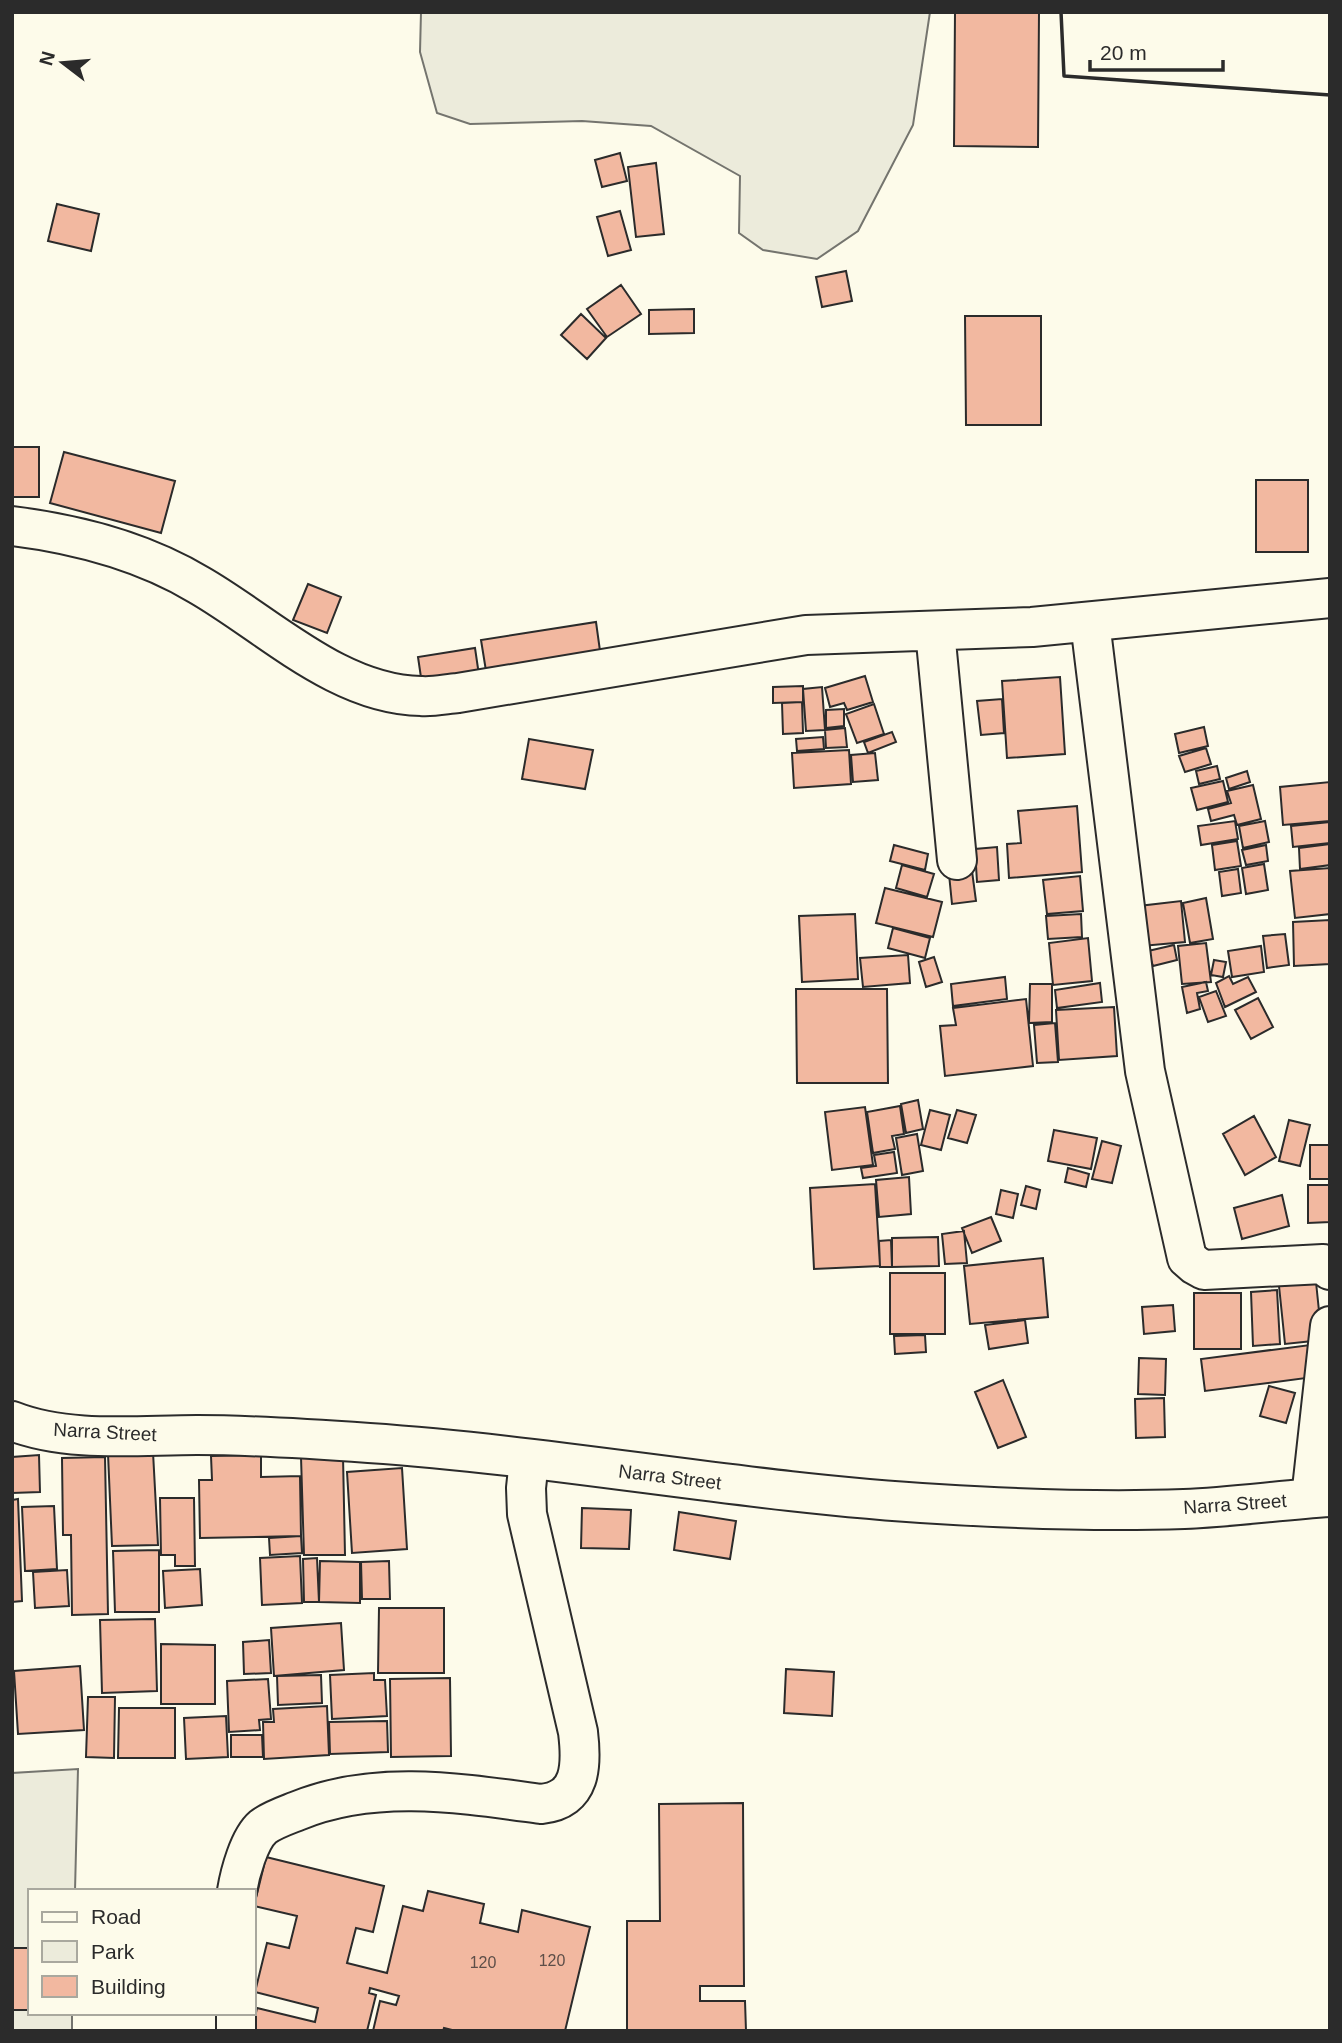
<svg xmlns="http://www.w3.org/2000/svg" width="1342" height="2043" viewBox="0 0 1342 2043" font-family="Arial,sans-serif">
<rect width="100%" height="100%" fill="#fdfbea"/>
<!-- green -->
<path fill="#ecebdb" stroke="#74746e" stroke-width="2" d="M 421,12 L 930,12 L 913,125 L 858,231 L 817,259 L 763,250 L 739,233 L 740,176 L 651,126 L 582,121 L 470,124 L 437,113 L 420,52 Z
M 78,1769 L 75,1891 L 30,1891 L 30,2013 L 72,2013 L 72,2031 L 12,2031 L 12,1773 Z"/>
<!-- building -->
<path fill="#f2b8a0" stroke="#2b2b2b" stroke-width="2" d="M 955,12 L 1039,12 L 1038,147 L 954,146 Z
M 620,153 L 627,181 L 602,187 L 595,160 Z
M 656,163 L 664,234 L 636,237 L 628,167 Z
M 57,204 L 99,214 L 91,251 L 48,241 Z
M 620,211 L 631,250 L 608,256 L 597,217 Z
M 846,271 L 852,301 L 822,307 L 816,277 Z
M 621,285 L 641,314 L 607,337 L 587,309 Z
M 694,309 L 694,333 L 649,334 L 649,310 Z
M 581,314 L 606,338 L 587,359 L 561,335 Z
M 965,316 L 1041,316 L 1041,425 L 966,425 Z
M 12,447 L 39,447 L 39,497 L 12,497 Z
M 64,452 L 175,481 L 161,533 L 50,503 Z
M 1256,480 L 1308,480 L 1308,552 L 1256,552 Z
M 308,584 L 341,597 L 327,633 L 293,620 Z
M 596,622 L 601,658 L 487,677 L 481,640 Z
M 475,648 L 480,682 L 423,691 L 418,657 Z
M 865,676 L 873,702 L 847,710 L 844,703 L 830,707 L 825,688 Z
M 1060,677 L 1065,754 L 1007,758 L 1002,681 Z
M 803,686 L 803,702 L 773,703 L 773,687 Z
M 822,687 L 825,730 L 806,731 L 803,689 Z
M 1002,699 L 1004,733 L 981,735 L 977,701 Z
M 802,702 L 803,733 L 783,734 L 782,703 Z
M 874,704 L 884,734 L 857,743 L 846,714 Z
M 844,709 L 844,726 L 826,728 L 826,710 Z
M 1204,727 L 1208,746 L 1179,753 L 1175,734 Z
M 845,728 L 847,747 L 826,748 L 825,730 Z
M 892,732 L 896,742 L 868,753 L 864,742 Z
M 823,737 L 824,749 L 797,751 L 796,739 Z
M 529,739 L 593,750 L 585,789 L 522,779 Z
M 1206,748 L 1211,764 L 1185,772 L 1179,756 Z
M 849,750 L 851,784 L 794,788 L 792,753 Z
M 875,753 L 878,780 L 853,782 L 851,755 Z
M 1217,766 L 1220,779 L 1199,784 L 1196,771 Z
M 1247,771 L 1250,782 L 1229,789 L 1226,778 Z
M 1223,781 L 1228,802 L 1197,810 L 1191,788 Z
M 1330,782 L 1330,821 L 1283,825 L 1280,787 Z
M 1253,785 L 1261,819 L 1237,825 L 1234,815 L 1211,821 L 1208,809 L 1231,803 L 1227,791 Z
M 1077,806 L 1082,872 L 1009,878 L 1007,844 L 1021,843 L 1018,811 Z
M 1235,821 L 1238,839 L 1201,845 L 1198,826 Z
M 1265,821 L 1269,842 L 1243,848 L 1239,826 Z
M 1330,822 L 1330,843 L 1293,847 L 1291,826 Z
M 1237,841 L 1241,866 L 1215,870 L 1212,845 Z
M 1330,844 L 1330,865 L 1300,869 L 1299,848 Z
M 894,845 L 928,854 L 925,870 L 890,861 Z
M 1266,845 L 1268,861 L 1246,865 L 1242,850 Z
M 997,847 L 999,880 L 977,882 L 975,849 Z
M 1264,864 L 1268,890 L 1246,894 L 1242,868 Z
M 902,865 L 934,874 L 927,897 L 896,888 Z
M 1330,868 L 1330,914 L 1295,918 L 1290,871 Z
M 1238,869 L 1241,893 L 1222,896 L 1219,872 Z
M 972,871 L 976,901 L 952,904 L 949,874 Z
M 1080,876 L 1083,911 L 1047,914 L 1043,880 Z
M 885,888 L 942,902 L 933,937 L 876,923 Z
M 1206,898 L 1213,939 L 1190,943 L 1183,903 Z
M 1181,901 L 1185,942 L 1142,946 L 1139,906 Z
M 855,914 L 858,979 L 802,982 L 799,916 Z
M 1081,914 L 1082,937 L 1048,939 L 1046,916 Z
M 1330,920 L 1330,964 L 1294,966 L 1293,922 Z
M 893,928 L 930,938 L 925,958 L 888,948 Z
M 1285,934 L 1289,965 L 1267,968 L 1263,936 Z
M 1088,938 L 1092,981 L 1053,985 L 1049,943 Z
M 1206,943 L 1211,982 L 1182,984 L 1178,946 Z
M 1174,945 L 1177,960 L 1153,966 L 1148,951 Z
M 1261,946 L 1264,972 L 1232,977 L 1228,951 Z
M 908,955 L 910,983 L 863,987 L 860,958 Z
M 934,957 L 942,982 L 926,987 L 919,962 Z
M 1214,960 L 1226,962 L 1223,977 L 1211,975 Z
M 1229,976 L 1233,984 L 1248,977 L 1256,992 L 1225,1007 L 1216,983 Z
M 1005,977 L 1007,999 L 953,1006 L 951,984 Z
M 1206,982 L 1208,991 L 1197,993 L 1200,1009 L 1187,1013 L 1182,987 Z
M 1100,983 L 1102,1002 L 1057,1008 L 1055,990 Z
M 1030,984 L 1052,984 L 1052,1022 L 1029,1023 Z
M 796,989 L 887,989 L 888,1083 L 797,1083 Z
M 1216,991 L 1226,1016 L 1208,1022 L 1199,997 Z
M 1258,998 L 1273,1027 L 1251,1039 L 1235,1010 Z
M 1026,999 L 1033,1066 L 945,1076 L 940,1026 L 956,1025 L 953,1008 Z
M 1114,1007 L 1117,1056 L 1059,1060 L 1056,1010 Z
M 1055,1023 L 1058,1062 L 1037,1063 L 1034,1025 Z
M 918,1100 L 923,1129 L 906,1133 L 901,1104 Z
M 900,1106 L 904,1134 L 892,1136 L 895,1149 L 873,1153 L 867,1112 Z
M 865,1107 L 873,1165 L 832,1170 L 825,1112 Z
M 930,1110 L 950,1115 L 941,1150 L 921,1145 Z
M 957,1110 L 976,1115 L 967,1143 L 948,1138 Z
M 1254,1116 L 1276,1157 L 1245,1175 L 1223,1134 Z
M 1289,1120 L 1310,1125 L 1300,1166 L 1279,1161 Z
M 1054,1130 L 1097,1138 L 1091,1169 L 1048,1161 Z
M 917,1134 L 923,1171 L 902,1175 L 896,1138 Z
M 1102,1141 L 1121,1146 L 1112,1183 L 1092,1179 Z
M 1310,1145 L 1329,1145 L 1330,1179 L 1310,1179 Z
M 894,1152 L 897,1173 L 863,1178 L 861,1168 L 876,1166 L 874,1155 Z
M 1068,1168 L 1089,1174 L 1086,1187 L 1065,1182 Z
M 909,1177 L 911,1214 L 879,1217 L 876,1180 Z
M 875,1184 L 880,1266 L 814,1269 L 810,1188 Z
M 1308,1185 L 1330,1185 L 1330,1222 L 1308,1223 Z
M 1026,1186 L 1040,1190 L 1036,1209 L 1021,1205 Z
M 1001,1190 L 1018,1194 L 1013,1218 L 996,1214 Z
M 1282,1195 L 1289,1226 L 1242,1239 L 1234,1208 Z
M 991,1217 L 1001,1241 L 972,1253 L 962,1228 Z
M 964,1231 L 967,1263 L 945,1264 L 942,1234 Z
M 938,1237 L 939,1266 L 892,1267 L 892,1238 Z
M 891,1240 L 892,1267 L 880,1267 L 879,1241 Z
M 1043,1258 L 1048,1317 L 970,1324 L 964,1266 Z
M 890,1273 L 945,1273 L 945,1334 L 890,1334 Z
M 1316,1282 L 1322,1340 L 1285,1344 L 1279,1286 Z
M 1277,1290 L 1280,1344 L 1253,1346 L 1251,1292 Z
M 1194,1293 L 1241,1293 L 1241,1349 L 1194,1349 Z
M 1173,1305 L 1175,1331 L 1144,1334 L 1142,1307 Z
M 1025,1320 L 1028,1343 L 989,1349 L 985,1325 Z
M 925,1335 L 926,1352 L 895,1354 L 894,1336 Z
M 1310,1345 L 1314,1377 L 1205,1391 L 1201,1359 Z
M 1139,1358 L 1166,1359 L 1165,1395 L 1138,1394 Z
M 1003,1380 L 1026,1437 L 998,1448 L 975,1392 Z
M 1269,1386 L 1295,1393 L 1286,1423 L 1260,1416 Z
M 1164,1398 L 1165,1437 L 1136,1438 L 1135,1399 Z
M 153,1452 L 158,1545 L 112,1546 L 108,1454 Z
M 39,1455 L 40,1492 L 12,1493 L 12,1457 Z
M 261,1455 L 261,1477 L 300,1476 L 301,1536 L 200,1538 L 199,1480 L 212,1480 L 211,1456 Z
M 343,1456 L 345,1555 L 304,1555 L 301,1457 Z
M 105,1457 L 108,1614 L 72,1615 L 71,1535 L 63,1535 L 62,1458 Z
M 402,1468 L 407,1549 L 352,1553 L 347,1472 Z
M 160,1498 L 194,1498 L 195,1566 L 175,1566 L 175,1555 L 161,1555 Z
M 18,1499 L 22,1601 L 12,1602 L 12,1500 Z
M 54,1506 L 57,1569 L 25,1571 L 22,1507 Z
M 582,1508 L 631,1510 L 629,1549 L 581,1548 Z
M 679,1512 L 736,1521 L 730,1559 L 674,1550 Z
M 301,1536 L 302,1553 L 270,1555 L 269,1538 Z
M 159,1550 L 159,1612 L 115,1612 L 113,1551 Z
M 300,1556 L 302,1603 L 262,1605 L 260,1558 Z
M 317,1558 L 319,1602 L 304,1602 L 303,1559 Z
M 320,1561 L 360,1562 L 360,1603 L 319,1602 Z
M 389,1561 L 390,1599 L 362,1599 L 361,1562 Z
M 200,1569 L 202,1605 L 165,1608 L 163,1571 Z
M 67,1570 L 69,1606 L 35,1608 L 33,1572 Z
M 379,1608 L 444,1608 L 444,1673 L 378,1673 Z
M 155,1619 L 157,1691 L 102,1693 L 100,1620 Z
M 341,1623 L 344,1670 L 274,1676 L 271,1628 Z
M 269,1640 L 271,1673 L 244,1674 L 243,1642 Z
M 161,1644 L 215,1645 L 215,1704 L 161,1704 Z
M 80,1666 L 84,1730 L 18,1734 L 14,1671 Z
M 786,1669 L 834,1672 L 832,1716 L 784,1713 Z
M 374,1673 L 374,1680 L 385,1680 L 387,1716 L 332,1719 L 330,1675 Z
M 321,1675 L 322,1703 L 278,1705 L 277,1676 Z
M 450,1678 L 451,1756 L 391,1757 L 390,1679 Z
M 268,1679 L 271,1719 L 259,1720 L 260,1730 L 229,1732 L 227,1681 Z
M 88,1697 L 115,1697 L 114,1758 L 86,1757 Z
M 327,1706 L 329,1755 L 264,1759 L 263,1722 L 274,1722 L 273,1709 Z
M 119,1708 L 175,1708 L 175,1758 L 118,1758 Z
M 226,1716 L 228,1757 L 186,1759 L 184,1718 Z
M 387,1721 L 388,1752 L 330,1754 L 329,1722 Z
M 231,1735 L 262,1735 L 263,1757 L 231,1757 Z
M 743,1803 L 744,1986 L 700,1986 L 700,2001 L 745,2001 L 746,2031 L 627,2031 L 627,1921 L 660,1921 L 659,1804 Z
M 266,1857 L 384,1886 L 373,1932 L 356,1928 L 347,1963 L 387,1973 L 403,1906 L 423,1911 L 428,1891 L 484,1904 L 480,1923 L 518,1932 L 522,1910 L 590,1927 L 565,2031 L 456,2031 L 444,2028 L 443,2031 L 373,2031 L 380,2001 L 396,2005 L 399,1996 L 370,1988 L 369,1993 L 376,1995 L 367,2031 L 252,2031 L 257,2008 L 315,2022 L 318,2008 L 255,1992 L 267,1943 L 289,1948 L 297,1916 L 254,1906 Z
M 12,1948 L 30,1948 L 30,2010 L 12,2010 Z"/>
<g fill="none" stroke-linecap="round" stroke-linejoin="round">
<!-- minor casing -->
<g stroke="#2b2b2b" stroke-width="42">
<path id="minor" d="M 12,526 C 76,534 144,552 199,585 C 267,624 338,695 421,696 C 433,697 446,694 458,693 L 806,635 L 1032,627 L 1330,598
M 1090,622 L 1145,1071 L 1187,1258 L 1195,1265 L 1204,1270 L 1323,1264 L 1330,1270
M 935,631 L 957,860
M 1311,1498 L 1330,1326
M 237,1891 C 240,1873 249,1839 263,1827 C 272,1820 287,1815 297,1811 C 375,1779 460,1793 541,1804 C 582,1800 582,1765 578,1732 L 527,1514 L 526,1488 L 529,1460
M 236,2013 L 236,2031"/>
</g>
<!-- tertiary casing -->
<g stroke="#2b2b2b" stroke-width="42">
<path id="tertiary" d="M 12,1421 C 68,1443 137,1435 197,1435 C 254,1435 312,1439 369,1443 C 560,1456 748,1493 938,1504 C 1020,1509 1102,1512 1184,1509 C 1233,1507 1281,1500 1330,1497"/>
</g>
<!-- minor -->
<use href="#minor" stroke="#fdfbea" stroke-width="38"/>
<!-- tertiary -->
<use href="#tertiary" stroke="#fdfbea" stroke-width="38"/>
<!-- wall -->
<path stroke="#2b2b2b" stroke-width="3.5" d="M 1061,12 L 1064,76 L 1330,95"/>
</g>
<g text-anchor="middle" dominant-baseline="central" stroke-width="5" stroke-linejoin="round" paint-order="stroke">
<!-- number labels -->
<g font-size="16" fill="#5d4e48">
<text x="552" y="1960">120</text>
<text x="483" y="1962">120</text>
</g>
<!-- street labels -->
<g font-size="19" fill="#2b2b2b" stroke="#fdfbea">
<text transform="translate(105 1432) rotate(3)">Narra Street</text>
<text transform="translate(670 1477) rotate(7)">Narra Street</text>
<text transform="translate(1235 1504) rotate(-4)">Narra Street</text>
</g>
</g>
<!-- border -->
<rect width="1342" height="2043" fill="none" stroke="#2b2b2b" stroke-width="28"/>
<!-- legend -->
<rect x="28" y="1889" width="228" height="126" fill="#fdfbea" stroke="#a9a89e" stroke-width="2"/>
<rect x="42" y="1912" width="35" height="10" fill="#fdfbea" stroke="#a9a89e" stroke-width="2"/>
<text x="91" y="1924" font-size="21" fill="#2b2b2b">Road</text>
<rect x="42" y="1941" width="35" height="21" fill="#ecebdb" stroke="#a9a89e" stroke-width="2"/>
<text x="91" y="1959" font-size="21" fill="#2b2b2b">Park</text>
<rect x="42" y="1976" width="35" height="21" fill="#f2b8a0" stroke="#a9a89e" stroke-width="2"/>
<text x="91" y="1994" font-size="21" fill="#2b2b2b">Building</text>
<!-- north arrow -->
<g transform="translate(63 63) rotate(286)" stroke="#fdfbea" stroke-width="5" paint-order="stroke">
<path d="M0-5L12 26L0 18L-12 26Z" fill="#2b2b2b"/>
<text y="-10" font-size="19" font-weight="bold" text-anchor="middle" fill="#2b2b2b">N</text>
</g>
<!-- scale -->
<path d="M1090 60v10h133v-10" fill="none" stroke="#2b2b2b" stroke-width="3.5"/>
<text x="1100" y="60" font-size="21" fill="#2b2b2b" stroke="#fdfbea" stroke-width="5" paint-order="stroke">20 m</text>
</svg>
